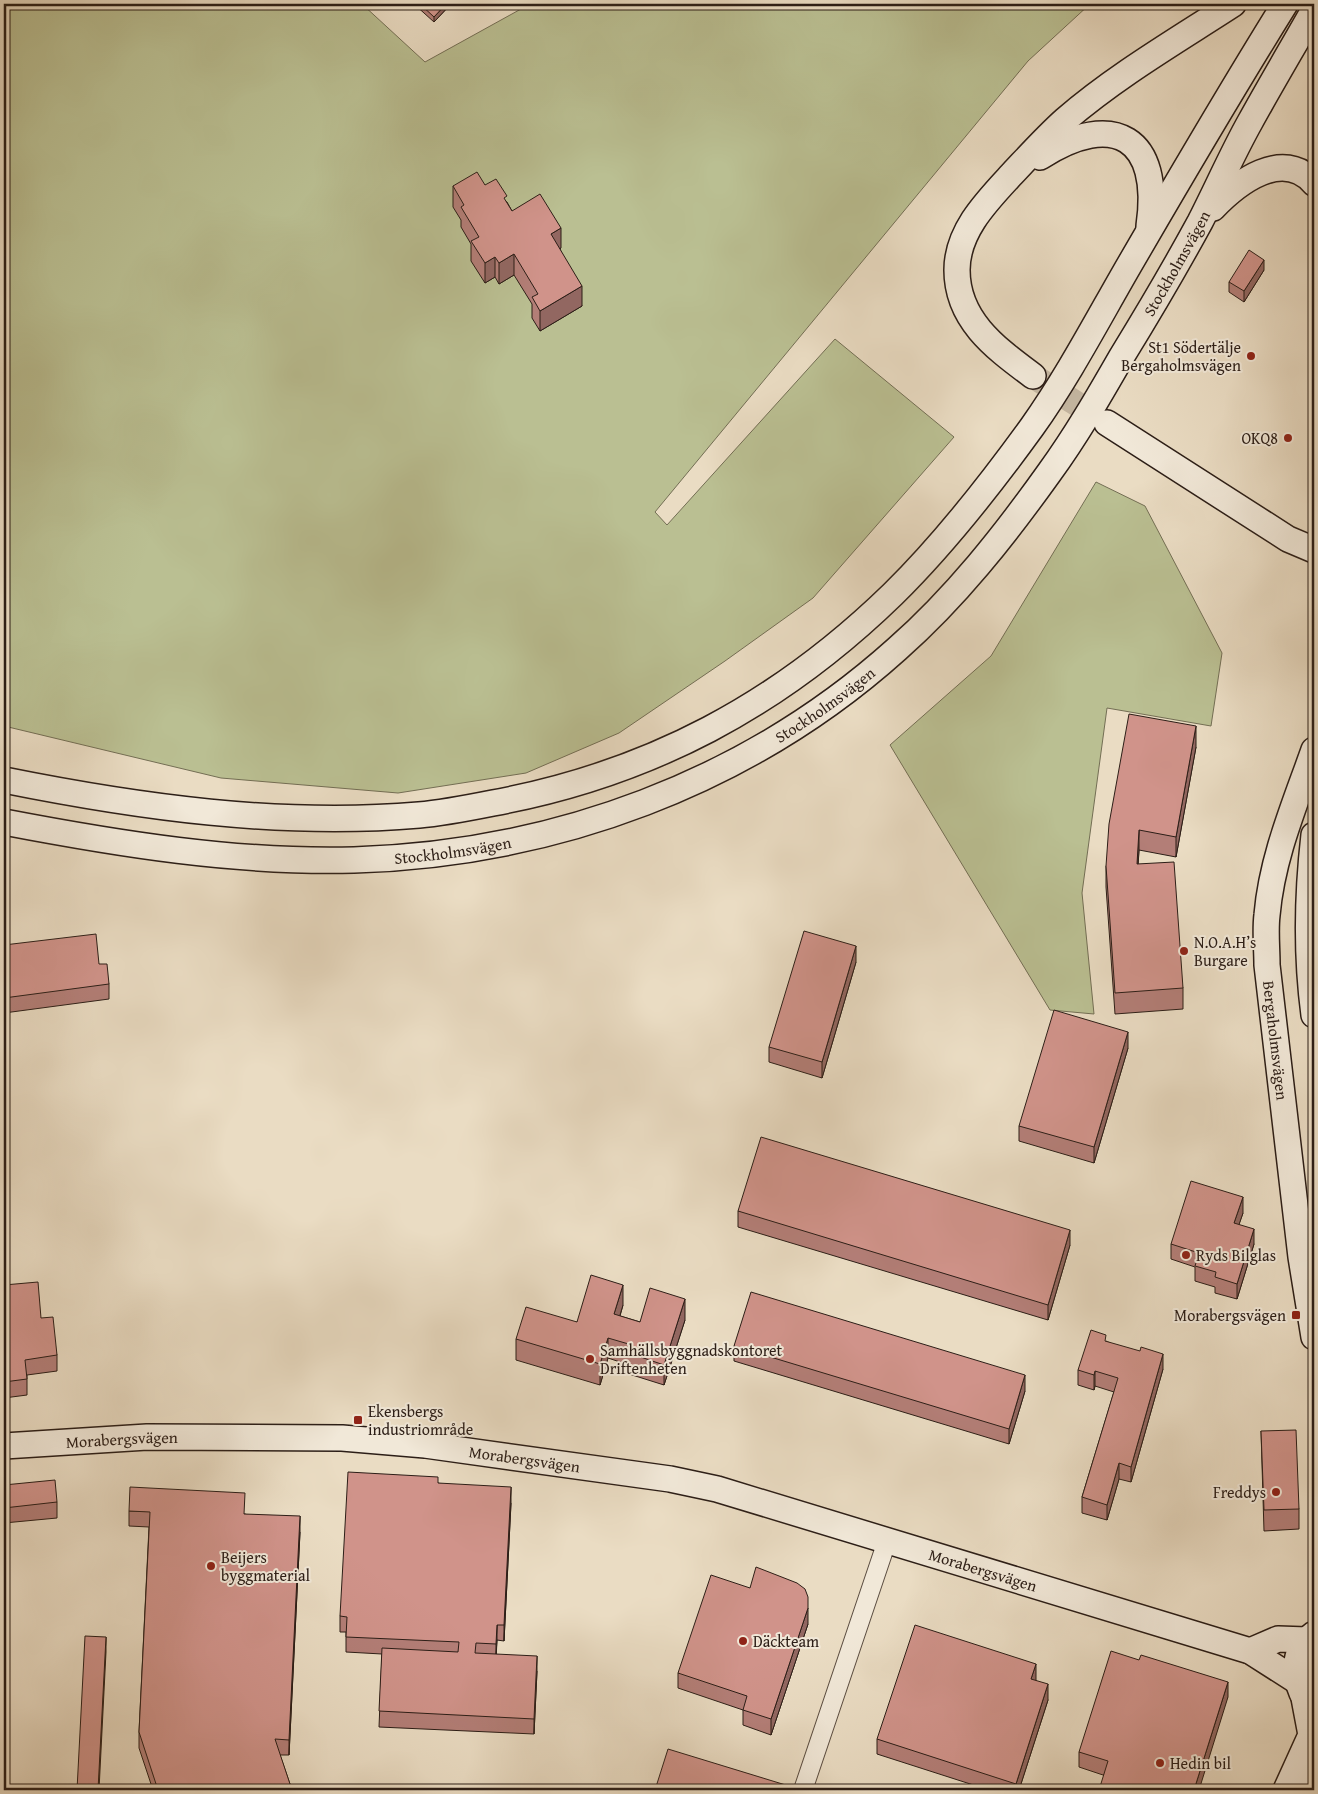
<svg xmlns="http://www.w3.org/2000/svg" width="1318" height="1794" viewBox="0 0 1318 1794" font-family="'Gentium Book Plus',serif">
<rect width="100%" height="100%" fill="#eadcc3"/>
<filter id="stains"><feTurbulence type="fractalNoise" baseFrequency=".004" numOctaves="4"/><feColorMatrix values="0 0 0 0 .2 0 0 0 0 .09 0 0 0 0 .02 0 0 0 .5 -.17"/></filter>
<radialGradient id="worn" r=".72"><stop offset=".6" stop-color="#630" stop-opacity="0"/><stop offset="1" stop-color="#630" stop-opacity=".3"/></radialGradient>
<!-- green -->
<path fill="#babf92" stroke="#736e54" d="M 4,4 L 362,4 L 425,62 L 530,4 L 1090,4 L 1028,61 L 655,512 L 667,525 L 835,339 L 954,437 L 813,598 L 725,661 L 619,733 L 526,773 L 398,793 L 221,778 L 4,726 Z
M 1096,482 L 1145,506 L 1222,653 L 1211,726 L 1107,708 L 1082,893 L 1094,1014 L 1050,1010 L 890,745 L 991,656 Z"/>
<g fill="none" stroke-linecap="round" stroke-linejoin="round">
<!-- secondary-tunnel -->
<path stroke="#c4b6a1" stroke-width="25" stroke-dasharray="25 12" stroke-linecap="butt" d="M 1033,376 L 1107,423"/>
<!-- street casing -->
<g stroke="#5c4e42" stroke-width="20">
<path id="street" d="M 803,1790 L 887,1541"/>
</g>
<!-- secondary casing -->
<g stroke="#2c1e17" stroke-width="28">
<g id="secondary">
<path d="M 1040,157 C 1114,109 1162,138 1149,226"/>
<path d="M 1213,208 C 1237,183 1283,147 1314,183"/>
<path d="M 1033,376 C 997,349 957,321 957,270 C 957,231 987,201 1012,174 C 1029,156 1046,137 1065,120 C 1116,76 1176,41 1233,4"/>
<path d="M 1107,423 L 1288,539 L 1314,550"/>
<path id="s1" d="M 1314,750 C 1295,804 1272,857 1267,915 C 1265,931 1267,948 1267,965 L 1301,1257 L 1314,1337"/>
<path d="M 4,780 C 138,807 281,827 419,815 C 443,813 468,808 493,803 C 650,774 779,705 893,594 C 945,543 990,485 1032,427 C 1069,375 1099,317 1131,262 C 1181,176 1232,89 1285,4"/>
<path id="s2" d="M 4,822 C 119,844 237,863 354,860 C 554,854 748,783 897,649 C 955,598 1004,536 1049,473 C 1076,436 1099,396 1122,356 C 1149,312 1175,268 1200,222 C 1217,189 1232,154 1250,122 C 1271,84 1293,47 1314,10"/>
<path d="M 1314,835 C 1307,896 1306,955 1314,1015"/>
<path id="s3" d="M 4,1446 L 147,1437 L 342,1438 L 425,1445 L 670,1479 L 717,1489 L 1250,1651 L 1297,1681"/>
<path d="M 1250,1651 L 1278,1639 L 1307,1640"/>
<path d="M 1302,1693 C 1293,1671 1294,1649 1314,1634"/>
<path d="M 1286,1790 L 1311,1735 L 1304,1698"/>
<path d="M 1301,1790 L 1314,1774"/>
</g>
</g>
<!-- street -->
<use href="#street" stroke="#f1e8d8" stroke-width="18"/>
<!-- secondary -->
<use href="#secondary" stroke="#f1e8d8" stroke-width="25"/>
</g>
<!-- wall -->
<path fill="#b37e77" stroke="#2c1e17" d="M 414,4 L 451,4 L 434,22 Z
M 485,185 L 507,202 L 512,211 L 561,248 L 560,249 L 582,306 L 540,331 L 532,318 L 532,304 L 514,275 L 499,284 L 495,277 L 485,283 L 471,261 L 471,244 L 461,227 L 461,220 L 453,207 L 453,186 Z
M 1264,270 L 1244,302 L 1229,292 L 1229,282 Z
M 1196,747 L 1176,857 L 1139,850 L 1138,864 L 1183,988 L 1183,1009 L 1115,1014 L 1106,887 L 1106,866 Z
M 4,945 L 99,964 L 109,984 L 109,999 L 4,1013 Z
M 856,962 L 822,1078 L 769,1062 L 769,1047 Z
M 1128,1048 L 1094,1163 L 1019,1141 L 1019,1126 Z
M 738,1211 L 1070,1245 L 1048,1320 L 738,1227 Z
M 1243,1213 L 1239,1224 L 1254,1244 L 1237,1299 L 1215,1293 L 1215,1287 L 1195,1281 L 1195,1267 L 1171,1259 L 1171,1244 Z
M 4,1285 L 41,1318 L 57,1355 L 57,1371 L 27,1375 L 27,1395 L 4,1398 Z
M 623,1305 L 620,1316 L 640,1322 L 685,1320 L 664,1385 L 629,1374 L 629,1365 L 608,1358 L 600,1385 L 516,1360 L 516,1339 L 577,1322 Z
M 1106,1341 L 1163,1369 L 1131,1482 L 1119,1479 L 1107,1520 L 1082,1513 L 1082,1497 L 1114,1392 L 1095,1386 L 1094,1390 L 1078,1385 L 1078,1370 Z
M 734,1346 L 1025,1391 L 1009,1444 L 734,1361 Z
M 1261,1431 L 1299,1509 L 1299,1529 L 1264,1531 Z
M 438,1483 L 511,1503 L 504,1641 L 497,1640 L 496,1654 L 537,1671 L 534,1734 L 379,1727 L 382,1654 L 346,1652 L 346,1632 L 340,1632 L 340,1616 Z
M 4,1485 L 57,1502 L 57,1518 L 4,1523 Z
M 129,1511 L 245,1514 L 300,1532 L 289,1755 L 280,1755 L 292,1790 L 153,1790 L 139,1748 L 139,1732 L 149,1527 L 129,1526 Z
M 808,1624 L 771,1735 L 743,1725 L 743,1710 L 678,1688 L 678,1673 Z
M 1036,1680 L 1048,1700 L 1019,1790 L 989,1790 L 877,1754 L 877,1739 Z
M 1228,1697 L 1103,1775 L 1079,1767 L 1079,1752 Z"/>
<!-- shaded-wall -->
<path fill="#926761" stroke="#2c1e17" d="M 446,4 L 451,4 L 434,22 L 434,17 Z
M 561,228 L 561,248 L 551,254 L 551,234 Z
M 514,254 L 514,275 L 499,284 L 499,263 Z
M 495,257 L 495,277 L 485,283 L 485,263 Z
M 1264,260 L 1264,270 L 1244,302 L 1244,291 Z
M 582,286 L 582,306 L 540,331 L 540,311 Z
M 1196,726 L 1196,747 L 1176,857 L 1176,837 Z
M 1139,830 L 1139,850 L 1137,884 L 1137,864 Z
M 856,946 L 856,962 L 822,1078 L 822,1062 Z
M 1128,1032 L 1128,1048 L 1094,1163 L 1094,1147 Z
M 1243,1197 L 1243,1213 L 1234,1239 L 1234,1223 Z
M 1254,1229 L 1254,1244 L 1237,1299 L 1237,1284 Z
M 1070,1230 L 1070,1245 L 1048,1320 L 1048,1305 Z
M 623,1285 L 623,1305 L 614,1335 L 614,1314 Z
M 685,1299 L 685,1320 L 664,1385 L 664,1365 Z
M 608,1338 L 608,1358 L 600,1385 L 600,1364 Z
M 1163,1354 L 1163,1369 L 1131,1482 L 1131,1467 Z
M 1095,1371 L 1095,1386 L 1094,1390 L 1094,1375 Z
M 1025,1375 L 1025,1391 L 1009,1444 L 1009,1429 Z
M 1119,1463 L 1119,1479 L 1107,1520 L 1107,1505 Z
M 511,1487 L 511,1503 L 504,1641 L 504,1625 Z
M 300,1516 L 300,1532 L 289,1755 L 289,1740 Z
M 808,1608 L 808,1624 L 771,1735 L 771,1719 Z
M 497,1625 L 497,1640 L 496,1660 L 496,1644 Z
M 106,1637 L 106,1652 L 99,1790 L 98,1790 Z
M 537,1656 L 537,1671 L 534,1734 L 534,1719 Z
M 1036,1664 L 1036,1680 L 1031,1694 L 1031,1679 Z
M 1228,1682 L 1228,1697 L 1199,1790 L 1194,1790 Z
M 1048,1684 L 1048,1700 L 1019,1790 L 1016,1790 L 1016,1784 Z"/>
<!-- building -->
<path fill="#d0938a" stroke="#2c1e17" d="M 420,4 L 446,4 L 434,17 Z
M 477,172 L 485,185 L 496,179 L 507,196 L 504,198 L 512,211 L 540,194 L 561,228 L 551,234 L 582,286 L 540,311 L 532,297 L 538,294 L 514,254 L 499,263 L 495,257 L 485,263 L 471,241 L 479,237 L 461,207 L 464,205 L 453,186 Z
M 1249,250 L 1264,260 L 1244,291 L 1229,282 Z
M 1129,714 L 1196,726 L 1176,837 L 1139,830 L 1137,864 L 1174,862 L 1183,988 L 1115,993 L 1106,866 L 1109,824 Z
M 804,931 L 856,946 L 822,1062 L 769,1047 Z
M 96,934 L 99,964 L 107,964 L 109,984 L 4,998 L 4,945 Z
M 1054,1010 L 1128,1032 L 1094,1147 L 1019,1126 Z
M 761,1137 L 1070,1230 L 1048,1305 L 738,1211 Z
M 1191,1181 L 1243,1197 L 1234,1223 L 1254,1229 L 1237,1284 L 1215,1277 L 1216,1272 L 1195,1266 L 1199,1253 L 1171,1244 Z
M 591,1275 L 623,1285 L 614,1314 L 640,1322 L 650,1288 L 685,1299 L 664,1365 L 629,1353 L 632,1345 L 608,1338 L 600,1364 L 516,1339 L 526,1307 L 577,1322 Z
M 38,1282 L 41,1318 L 53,1317 L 57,1355 L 25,1360 L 27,1379 L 4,1382 L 4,1285 Z
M 751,1292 L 1025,1375 L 1009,1429 L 734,1346 Z
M 1091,1330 L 1106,1335 L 1105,1341 L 1140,1351 L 1141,1347 L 1163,1354 L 1131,1467 L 1119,1463 L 1107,1505 L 1082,1497 L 1118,1378 L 1095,1371 L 1094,1375 L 1078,1370 Z
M 1296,1430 L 1299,1509 L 1264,1510 L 1261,1431 Z
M 348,1472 L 438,1477 L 438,1483 L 511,1487 L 504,1625 L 497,1625 L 496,1644 L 476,1643 L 475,1653 L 537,1656 L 534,1719 L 379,1711 L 382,1648 L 458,1652 L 459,1642 L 346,1637 L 347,1617 L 340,1616 Z
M 55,1480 L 57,1502 L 4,1508 L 4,1485 Z
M 130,1487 L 245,1493 L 244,1514 L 300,1516 L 289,1740 L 275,1739 L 292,1790 L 158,1790 L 139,1732 L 150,1512 L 129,1511 Z
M 756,1567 L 797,1583 L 805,1589 L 808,1597 L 808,1608 L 771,1719 L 743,1710 L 747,1696 L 678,1673 L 711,1575 L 750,1588 Z
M 915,1625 L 1036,1664 L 1031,1679 L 1048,1684 L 1016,1784 L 877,1739 Z
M 85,1636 L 106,1637 L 98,1790 L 77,1790 Z
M 1111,1651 L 1139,1660 L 1141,1655 L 1228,1682 L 1194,1790 L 1099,1790 L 1108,1761 L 1079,1752 Z
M 668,1749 L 789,1786 L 788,1790 L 655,1790 Z"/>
<!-- markers -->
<g fill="#8f2418" stroke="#f1e8d8" stroke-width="2">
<circle cx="1251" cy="356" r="5"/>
<circle cx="1288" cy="438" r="5"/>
<circle cx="1184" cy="951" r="5"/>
<circle cx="1186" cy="1255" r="5"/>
<rect x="1291" y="1310" width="10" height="10" rx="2.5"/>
<circle cx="590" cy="1359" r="5"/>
<rect x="353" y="1415" width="10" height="10" rx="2.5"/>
<circle cx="1276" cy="1492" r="5"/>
<circle cx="211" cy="1566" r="5"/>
<circle cx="743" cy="1641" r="5"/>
<circle cx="1160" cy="1763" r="5"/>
</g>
<g text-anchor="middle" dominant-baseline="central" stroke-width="4" stroke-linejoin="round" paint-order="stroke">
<!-- street labels -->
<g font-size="16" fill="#2c1e17" stroke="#f1e8d8">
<text stroke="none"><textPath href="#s2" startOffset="1426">Stockholmsvägen</textPath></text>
<text stroke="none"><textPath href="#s2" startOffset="856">Stockholmsvägen</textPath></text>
<text stroke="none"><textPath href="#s2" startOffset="452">Stockholmsvägen</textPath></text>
<text stroke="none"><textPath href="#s1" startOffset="298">Bergaholmsvägen</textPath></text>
<text stroke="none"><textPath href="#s3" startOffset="118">Morabergsvägen</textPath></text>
<text stroke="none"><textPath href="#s3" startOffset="522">Morabergsvägen</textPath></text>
<text stroke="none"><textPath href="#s3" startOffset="995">Morabergsvägen</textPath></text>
</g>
<!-- poi labels -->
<g font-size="16" fill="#2c1e17" stroke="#f1e8d8" text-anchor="start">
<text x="1241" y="347" text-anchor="end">St1 Södertälje<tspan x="1241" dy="18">Bergaholmsvägen</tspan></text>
<text x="1278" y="438" text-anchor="end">OKQ8</text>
<text x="1194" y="942">N.O.A.H’s<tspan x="1194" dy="18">Burgare</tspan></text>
<text x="1196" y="1255">Ryds Bilglas</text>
<text x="1286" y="1315" text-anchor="end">Morabergsvägen</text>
<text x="600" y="1350">Samhällsbyggnadskontoret<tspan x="600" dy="18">Driftenheten</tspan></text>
<text x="368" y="1411">Ekensbergs<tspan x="368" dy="18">industriområde</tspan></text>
<text x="1266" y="1492" text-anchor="end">Freddys</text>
<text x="221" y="1557">Beijers<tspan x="221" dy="18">byggmaterial</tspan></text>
<text x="753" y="1641">Däckteam</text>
<text x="1170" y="1763">Hedin bil</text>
</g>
</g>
<!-- margin -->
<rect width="1318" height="1794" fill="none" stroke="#eadcc3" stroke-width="20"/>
<rect x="5" y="5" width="1308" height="1784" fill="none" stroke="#2c1e17" stroke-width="2.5"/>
<rect x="10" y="10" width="1298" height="1774" fill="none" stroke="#2c1e17"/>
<rect width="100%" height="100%" filter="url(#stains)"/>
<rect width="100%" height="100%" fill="url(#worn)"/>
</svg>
